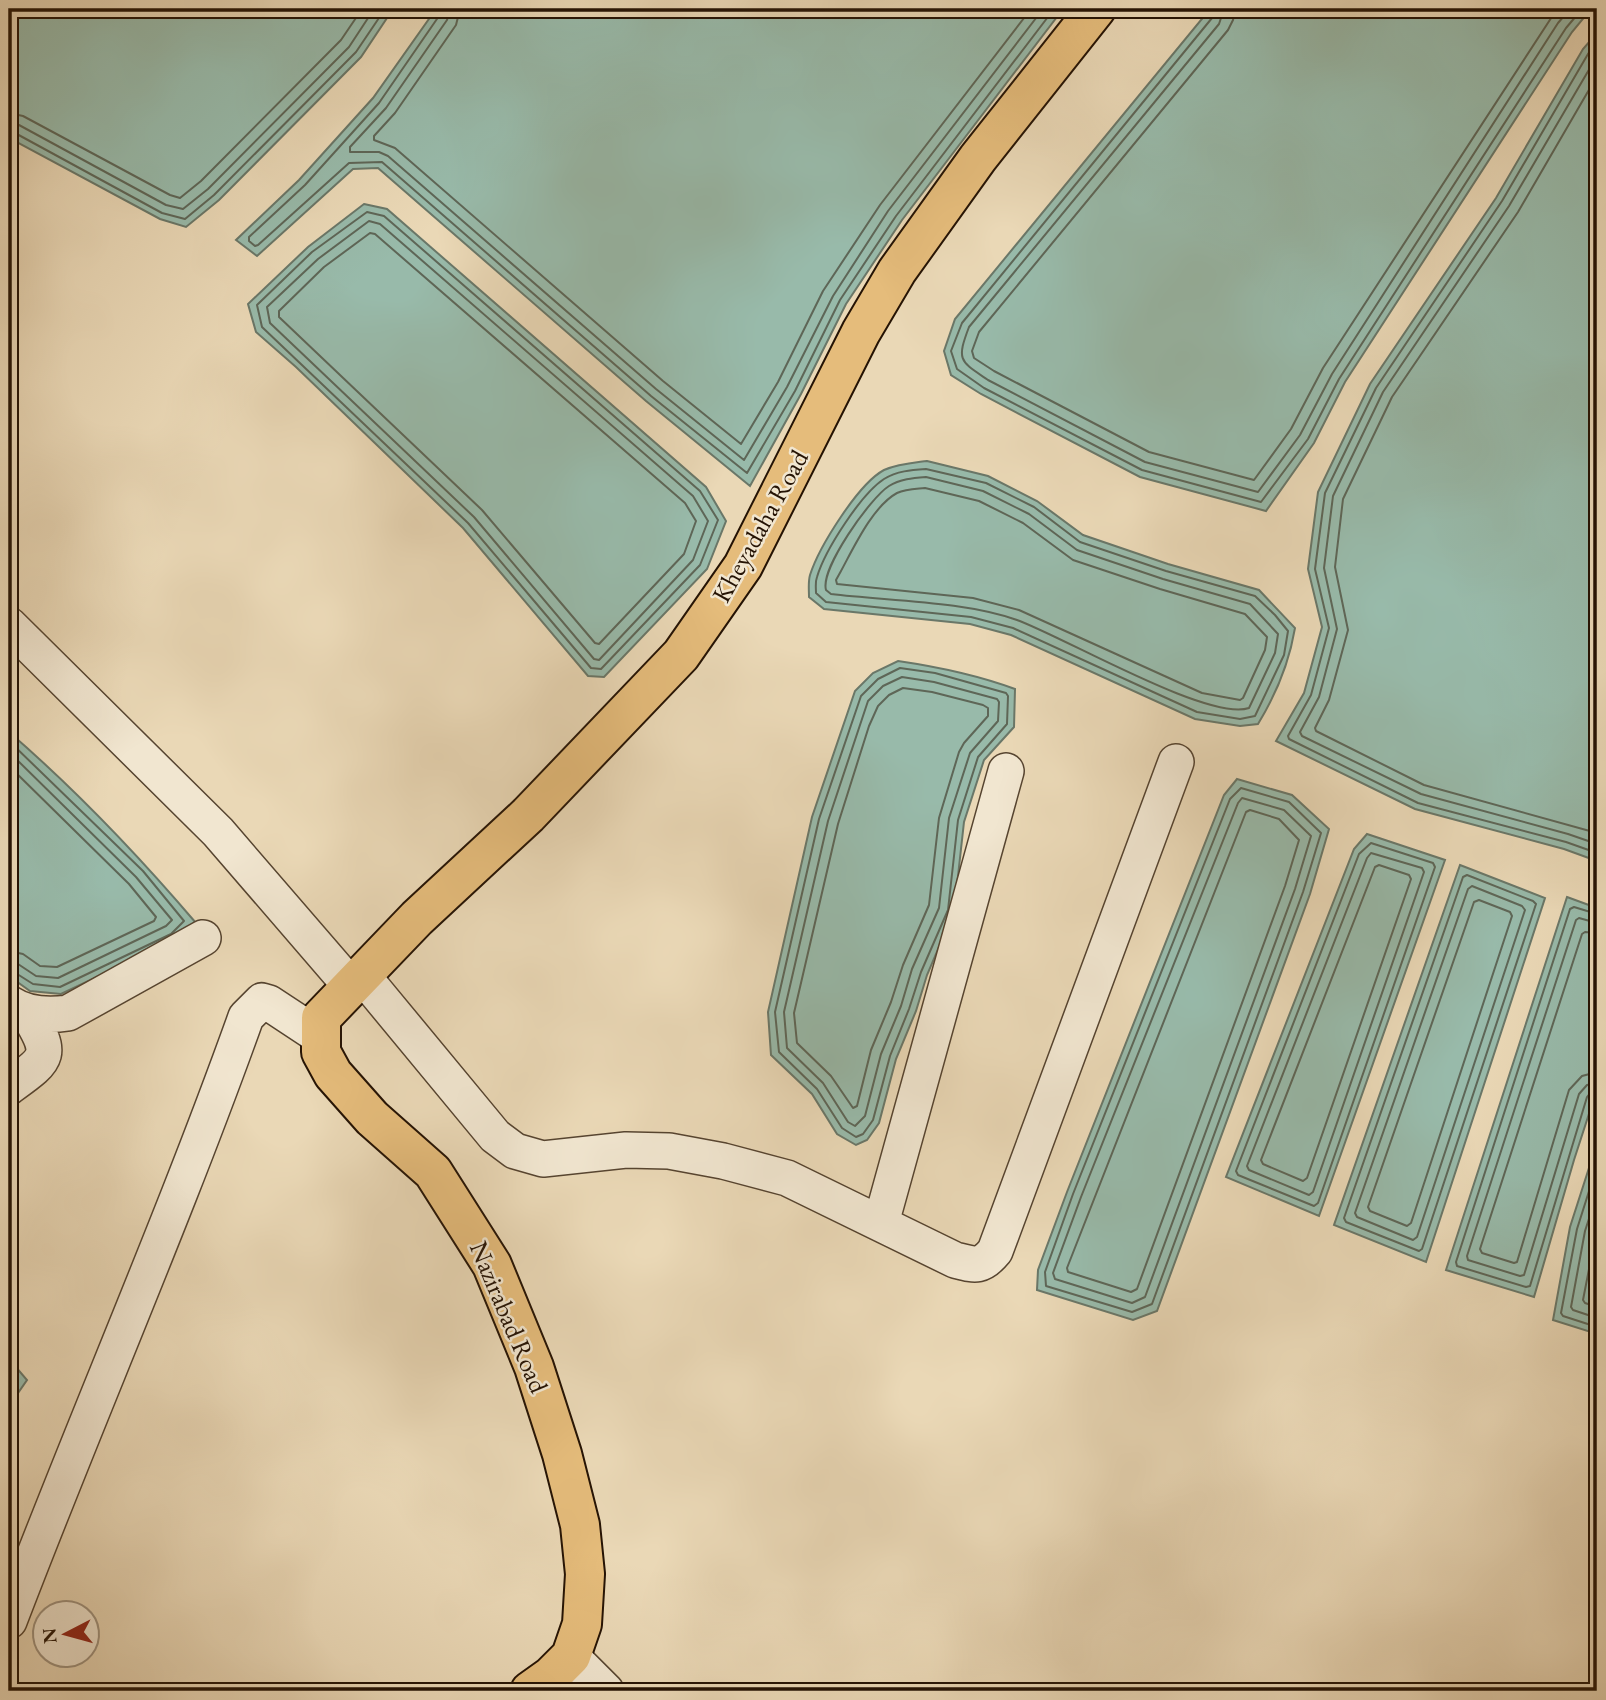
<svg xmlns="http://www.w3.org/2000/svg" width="1606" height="1700" viewBox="0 0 1606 1700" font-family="'EB Garamond',serif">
<rect width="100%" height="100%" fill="#ead8b6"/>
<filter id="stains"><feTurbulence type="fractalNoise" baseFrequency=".00286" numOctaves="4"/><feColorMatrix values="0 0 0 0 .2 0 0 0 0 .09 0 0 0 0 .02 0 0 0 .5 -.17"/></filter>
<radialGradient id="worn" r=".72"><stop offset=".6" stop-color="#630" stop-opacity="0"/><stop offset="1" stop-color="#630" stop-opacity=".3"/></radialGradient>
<!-- water -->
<path fill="#98baaa" stroke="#6a7768" stroke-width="2" d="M 9,9 L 393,9 L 361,57 L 219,200 L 186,227 L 160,219 L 9,138 Z
M 436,9 L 1063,9 L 902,220 L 846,304 L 801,394 L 750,486 L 646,401 L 378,168 L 353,169 L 257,256 L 236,240 L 299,180 L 373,98 Z
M 1210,9 L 1591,9 L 1572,32 L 1345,382 L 1314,443 L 1266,511 L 1140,477 L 981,394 L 951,375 L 944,351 L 955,319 Z
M 1597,33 L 1597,861 L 1564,849 L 1415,809 L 1276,741 L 1304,693 L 1322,627 L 1308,569 L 1318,492 L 1370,384 L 1496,198 L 1583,49 Z
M 364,204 L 387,209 L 706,487 L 726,521 L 707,569 L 604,677 L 588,676 L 463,528 L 296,367 L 256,332 L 248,304 L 308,247 Z
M 927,461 L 988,476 L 1037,501 L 1083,535 L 1168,564 L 1259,590 L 1295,628 C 1289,664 1277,693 1258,724 L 1240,726 L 1195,719 L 1011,635 L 970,624 L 824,609 L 809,597 C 809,590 808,582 810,575 C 819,547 858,484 884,470 C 898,464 912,463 927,461 Z
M 898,661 C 939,667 977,675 1015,689 L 1014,727 L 984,760 L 964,822 L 954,912 L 927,975 L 916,1011 L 896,1059 L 879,1123 L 867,1140 L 856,1145 L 837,1134 L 812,1094 L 771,1055 L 768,1012 L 812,817 L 855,691 L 873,673 Z
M 9,732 C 76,790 138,855 196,923 L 175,940 L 61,994 L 30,991 L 9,976 Z
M 1237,779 L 1292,795 L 1329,829 L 1310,894 L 1157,1311 L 1133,1320 L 1037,1290 L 1038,1270 L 1067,1192 L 1224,795 Z
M 1367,834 L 1445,860 L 1319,1216 L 1226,1177 L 1354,849 Z
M 1460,865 L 1545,898 L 1426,1262 L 1334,1225 Z
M 1567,897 L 1597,908 L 1597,1089 L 1574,1160 L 1534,1297 L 1446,1270 Z
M 1597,1143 L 1597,1334 L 1553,1320 L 1570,1227 Z
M 9,1359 L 27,1380 L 9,1406 Z"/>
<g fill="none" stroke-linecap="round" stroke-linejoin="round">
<!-- shore -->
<path stroke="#5e6657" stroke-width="2" d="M 441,9 L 439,16 L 379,103 L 305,185 L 249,237 L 249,241 L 255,246 L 258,245 L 349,163 L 382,162 L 651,396 L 747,473 L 795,391 L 840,300 L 896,216 L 1054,9
M 450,9 L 447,20 L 386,108 L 350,147 L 350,152 L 379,152 L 388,156 L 656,389 L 744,460 L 787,387 L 833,296 L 888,211 L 1043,9
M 460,9 L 456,25 L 395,113 L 374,136 L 374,140 L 395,148 L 663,381 L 741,444 L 778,382 L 823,291 L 880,205 L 1031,9
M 1215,9 L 1212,18 L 962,323 L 951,351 L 957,369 L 984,388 L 1142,470 L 1261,502 L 1308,439 L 1339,379 L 1566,28 L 1582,9
M 1224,9 L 1219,24 L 969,327 C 956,361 960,361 988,380 L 1145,462 L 1258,492 L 1300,435 L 1332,374 L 1558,23 L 1570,9
M 1235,9 L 1233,20 L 1228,30 L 979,332 L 972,351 L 974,358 L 994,371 L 1149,452 L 1254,480 L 1291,429 L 1323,368 L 1557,9
M 1597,43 L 1588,54 L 1502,201 L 1376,388 L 1325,493 L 1315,569 L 1329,628 L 1311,695 L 1288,736 L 1289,739 L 1418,803 L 1566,842 L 1597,853
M 1597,56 L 1509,206 L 1383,392 L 1333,496 L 1324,568 L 1337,629 L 1319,697 L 1300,732 L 1302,736 L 1421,794 L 1568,834 L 1597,844
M 1597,76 L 1518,212 L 1392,397 L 1343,499 L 1335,567 L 1348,630 L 1329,700 L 1315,728 L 1316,731 L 1424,785 L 1597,833
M 9,113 L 23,116 L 170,195 L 180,198 L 201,181 L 341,40 L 362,9
M 9,123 L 19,125 L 166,205 L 183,209 L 208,189 L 349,47 L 374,9
M 9,132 L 15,133 L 162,213 L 185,219 L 214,195 L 356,52 L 385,9
M 367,212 L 384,216 L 700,491 L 718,520 L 700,565 L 601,669 L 591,668 L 468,523 L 262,327 L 257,305 L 312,252 Z
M 369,221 L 380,224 L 693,496 L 708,521 L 693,560 L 599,660 L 594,659 L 474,517 L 270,323 L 267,307 L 318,259 Z
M 370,233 L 375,234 L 685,503 L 696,521 L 684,554 L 599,644 L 595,643 L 482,510 L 279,317 L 279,311 L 324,267 Z
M 926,469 L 986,483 L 1034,507 L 1080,542 L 1166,571 L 1255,596 L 1275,615 L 1288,631 L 1284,655 L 1255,716 L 1240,719 L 1197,712 L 1013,628 L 971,617 L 826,602 L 816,593 C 816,588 815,582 817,577 C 825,550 861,494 884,479 C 897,471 911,470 926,469 Z
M 926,477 L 983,491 L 1029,514 L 1077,550 L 1163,579 L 1250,604 L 1278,634 L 1275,653 L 1249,708 C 1209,722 1064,637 1017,620 C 964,601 889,601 831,594 L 826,590 C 820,569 870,498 889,486 C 900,479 913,478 926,477 Z
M 925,488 L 979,501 L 1023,523 L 1073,560 L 1160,589 L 1245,614 L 1267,637 L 1265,650 L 1243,698 L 1240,700 L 1202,693 L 1019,610 L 973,598 L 837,584 L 836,580 L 841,571 C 854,547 873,506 897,493 C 906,489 916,489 925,488 Z
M 900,668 L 935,673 L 1006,693 L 1008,696 L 1007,724 L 978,757 L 958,820 L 948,910 L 921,972 L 909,1009 L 890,1056 L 873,1120 L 863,1134 L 856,1137 L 842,1128 L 817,1089 L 779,1052 L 775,1012 L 819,819 L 861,696 L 878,679 Z
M 902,677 L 934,682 L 997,699 L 999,702 L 998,721 L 970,753 L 949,818 L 939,908 L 912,969 L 901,1006 L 881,1054 L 865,1116 L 855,1126 L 848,1122 L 823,1083 L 787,1048 L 784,1012 L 828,821 L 868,701 L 883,686 Z
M 903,688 L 932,692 L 983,705 L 988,708 L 988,716 L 964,743 L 959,752 L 939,818 L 929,905 L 903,965 L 891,1002 L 871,1050 L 857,1106 L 853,1108 L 831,1076 L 797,1043 L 794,1013 L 838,824 L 869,726 L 878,706 L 889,695 Z
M 9,741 L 143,871 L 184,921 L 171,934 L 60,987 L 33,984 L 14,972 L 9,971
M 9,752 L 136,877 L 172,920 L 166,926 L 58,978 L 36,976 L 18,964 L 9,962
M 9,766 L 129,884 L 156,917 L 154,921 L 57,967 L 40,966 L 23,954 L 9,951
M 1241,788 L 1289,802 L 1321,833 L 1303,892 L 1152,1304 L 1132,1312 L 1046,1286 L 1045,1272 L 1073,1194 L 1230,799 Z
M 1242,798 L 1284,810 L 1311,836 L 1295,889 L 1145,1297 L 1132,1303 L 1055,1279 L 1053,1273 L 1081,1197 L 1238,803 Z
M 1250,810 L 1279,819 L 1299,840 L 1285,886 L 1137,1289 L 1131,1292 L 1068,1272 L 1067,1268 L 1246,812 Z
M 1371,843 L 1433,863 L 1435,867 L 1318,1203 L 1314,1206 L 1238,1175 L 1236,1171 L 1359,854 Z
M 1371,853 L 1422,868 L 1424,872 L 1313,1192 L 1309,1195 L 1249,1170 L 1247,1166 L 1367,858 Z
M 1379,865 L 1409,875 L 1411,879 L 1307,1178 L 1303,1181 L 1263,1164 L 1261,1160 L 1375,867 Z
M 1467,875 L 1533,901 L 1536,904 L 1422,1249 L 1419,1251 L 1346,1222 L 1344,1218 L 1463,877 Z
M 1472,886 L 1522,906 L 1525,910 L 1417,1237 L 1413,1240 L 1357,1217 L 1355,1213 L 1468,889 Z
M 1479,900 L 1510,912 L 1512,916 L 1411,1223 L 1407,1226 L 1370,1211 L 1368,1207 L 1474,902 Z
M 1597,914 L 1574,907 L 1570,909 L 1456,1262 L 1457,1266 L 1526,1287 L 1530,1286 L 1587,1097 L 1591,1092 L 1597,1091
M 1597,923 L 1579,918 L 1576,920 L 1467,1256 L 1468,1260 L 1520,1276 L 1524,1275 L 1579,1094 L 1587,1085 L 1597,1083
M 1597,933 L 1585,932 L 1582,934 L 1480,1249 L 1482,1253 L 1514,1263 L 1517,1262 L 1569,1090 L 1582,1076 L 1597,1072
M 1597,1166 L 1577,1229 L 1561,1313 L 1563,1316 L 1597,1327
M 1597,1194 L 1585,1231 L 1571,1307 L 1573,1310 L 1597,1318
M 1597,1228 L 1583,1300 L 1585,1303 L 1597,1307"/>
<!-- minor casing -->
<g stroke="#564430" stroke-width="38">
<path id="minor" d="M 9,625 L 218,832 L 350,985
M 361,974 L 495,1136 L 515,1151 L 543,1159 L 626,1150 L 669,1151 L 723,1161 L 787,1178 L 955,1260 C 975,1265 981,1268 995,1251 L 1176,762
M 9,1003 C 27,1015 47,1016 68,1013 L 203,938
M 9,1087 C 49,1058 54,1056 27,1012
M 881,1223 L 1006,771
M 9,1621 C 86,1419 173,1221 246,1017 L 262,1001 L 269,1003 L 319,1036
M 571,1656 L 606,1691"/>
</g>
<!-- major casing -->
<g stroke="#251304" stroke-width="42">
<path id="major" d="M 530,1691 L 551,1676 L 571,1656 L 582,1624 L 585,1574 L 580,1525 L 562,1454 L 534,1367 L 492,1265 L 433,1172 L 372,1118 L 333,1074 L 321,1052 L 321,1018 L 417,918 L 528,815 L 681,655 L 743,566 L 861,332 L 897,271 L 978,158 L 1096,9"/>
</g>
<!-- minor -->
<use href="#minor" stroke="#f1e6d0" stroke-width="35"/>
<!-- major -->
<use href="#major" stroke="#e5bc7b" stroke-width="38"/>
</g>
<g text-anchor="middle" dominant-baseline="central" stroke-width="5" stroke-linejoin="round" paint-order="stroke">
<!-- street labels -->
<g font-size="26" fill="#251304" stroke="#f1e6d0">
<text transform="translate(760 526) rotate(-61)">Kheyadaha Road</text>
<text transform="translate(509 1317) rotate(67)">Nazirabad Road</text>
</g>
</g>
<!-- margin -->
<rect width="1606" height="1700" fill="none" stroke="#ead8b6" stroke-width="35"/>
<rect x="10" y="10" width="1585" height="1679" fill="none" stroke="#251304" stroke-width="3.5"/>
<rect x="18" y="18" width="1571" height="1665" fill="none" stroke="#251304" stroke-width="2"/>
<!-- north arrow -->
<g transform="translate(66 1634) rotate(264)"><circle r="33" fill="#f1e6d0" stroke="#9f927e" stroke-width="2"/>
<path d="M0-5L12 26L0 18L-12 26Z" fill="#8f2418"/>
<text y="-10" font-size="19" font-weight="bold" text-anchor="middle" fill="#251304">N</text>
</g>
<rect width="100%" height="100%" filter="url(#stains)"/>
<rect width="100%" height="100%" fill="url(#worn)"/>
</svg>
